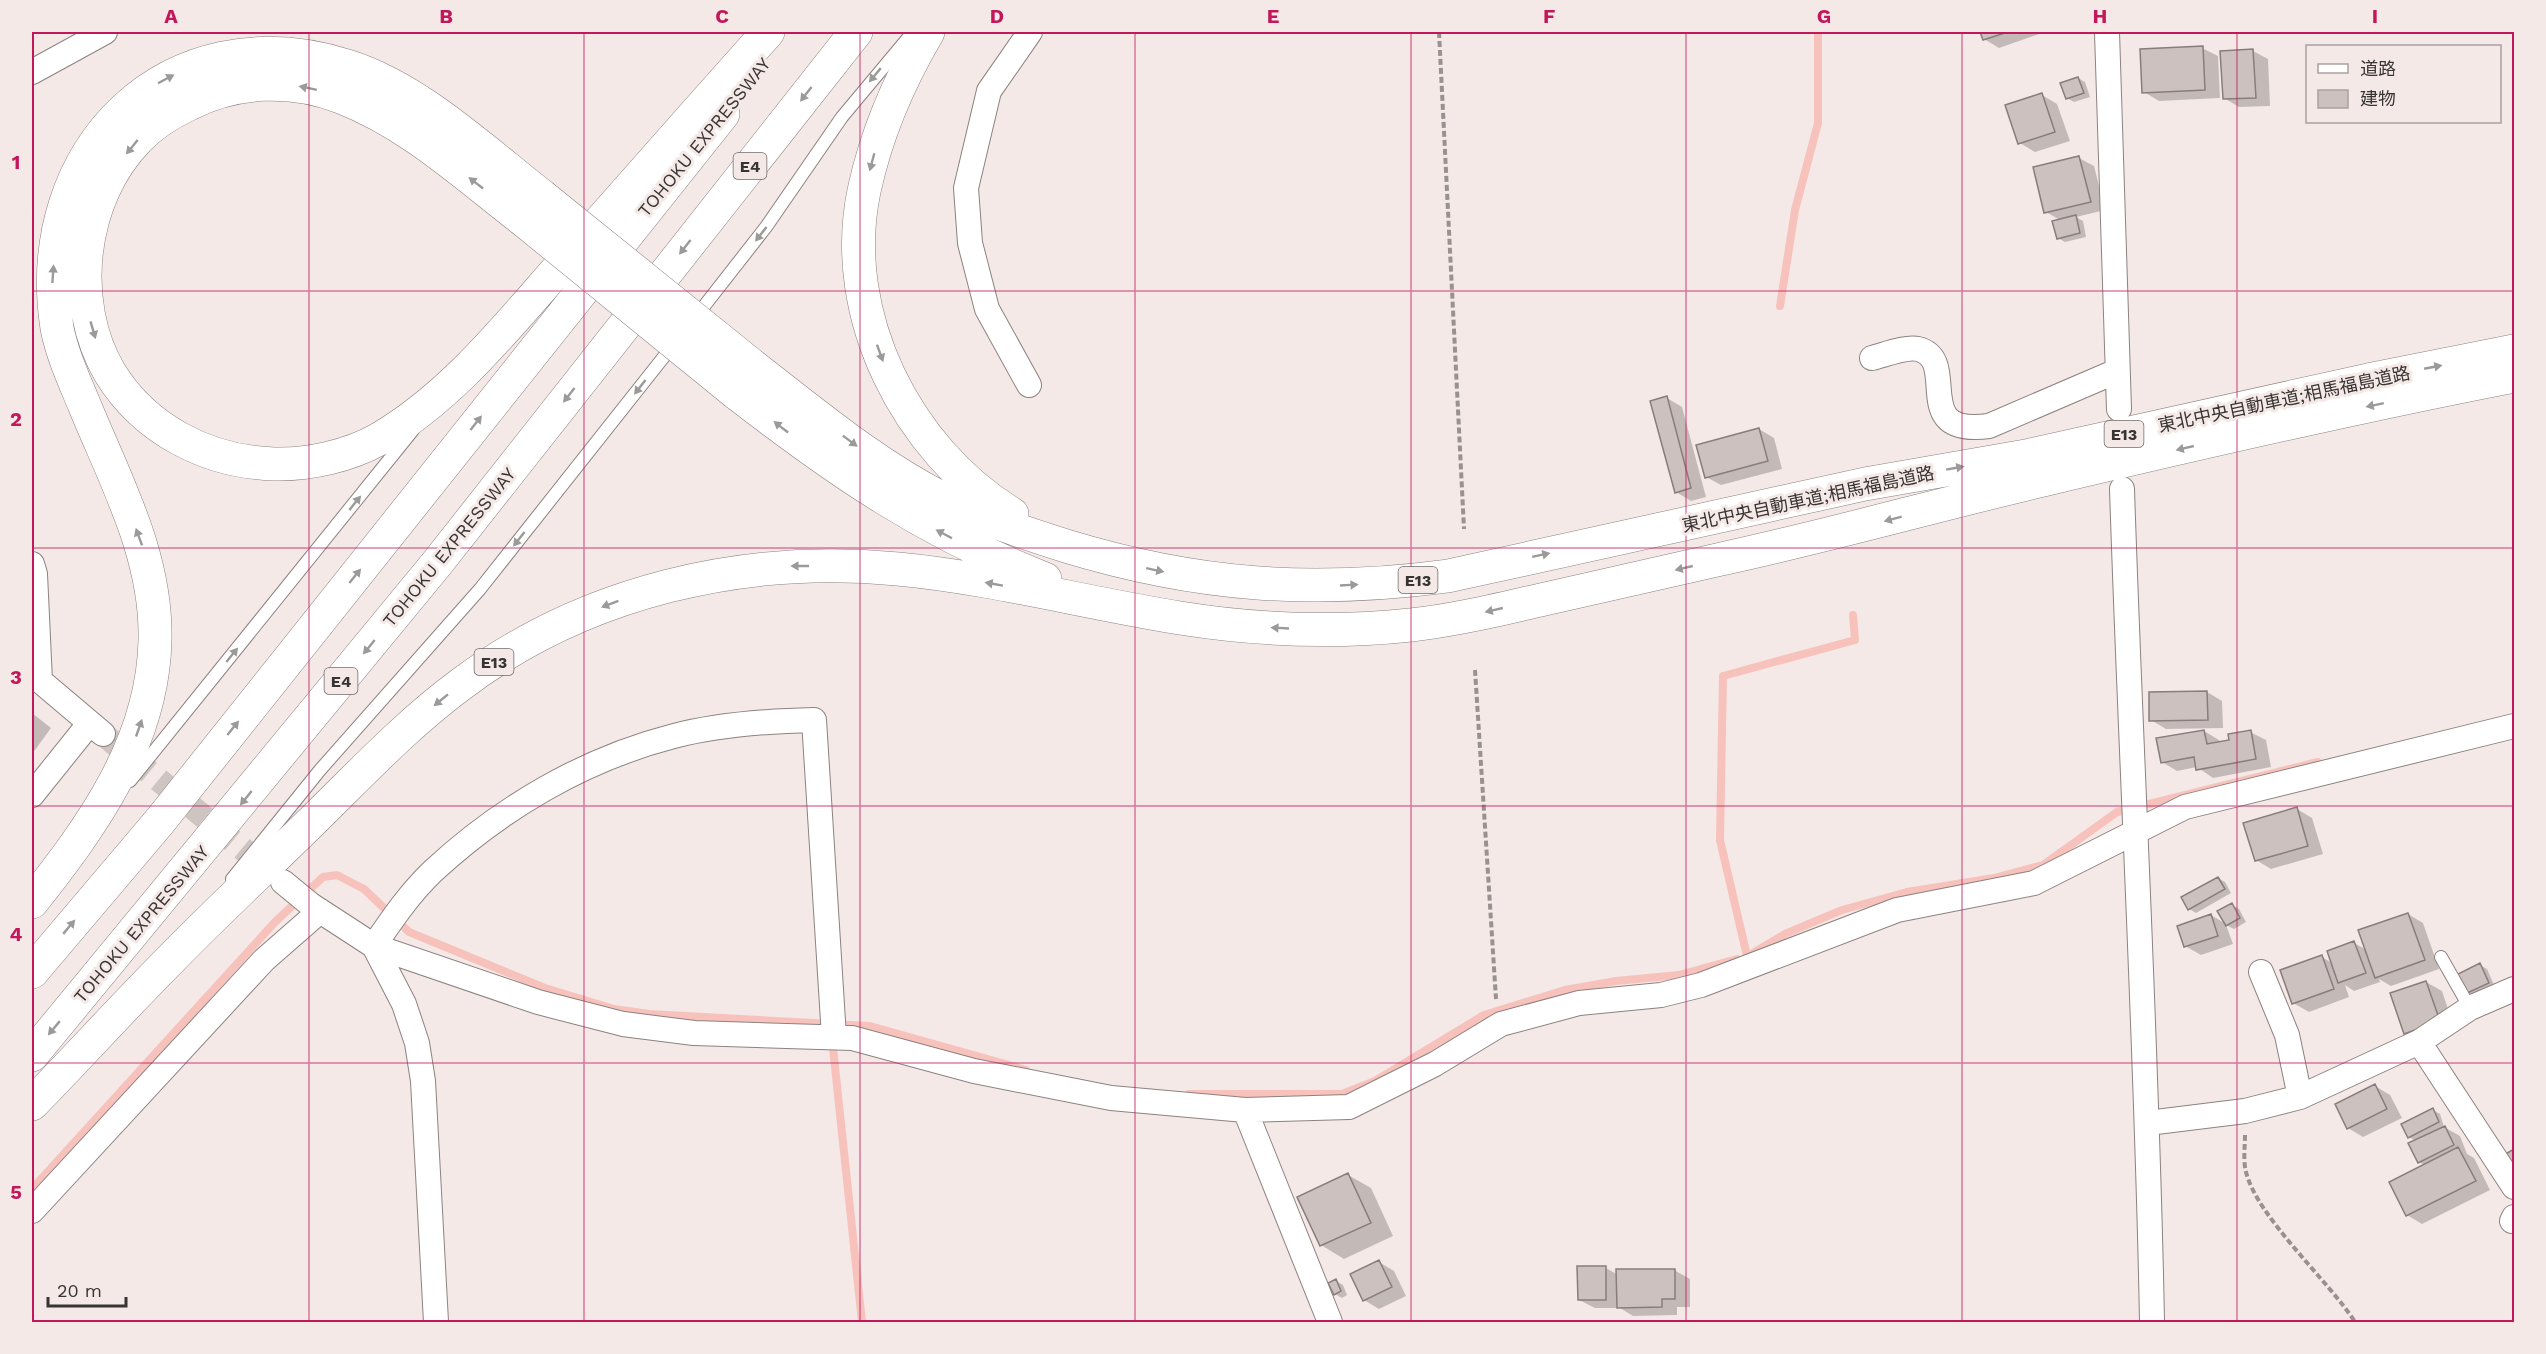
<svg xmlns="http://www.w3.org/2000/svg" width="2546" height="1354" viewBox="0 0 2546 1354" font-family="'Work Sans','Noto Sans JP',sans-serif">
<rect width="100%" height="100%" fill="#f4e9e7"/>
<!-- shadow -->
<path fill="#0003" d="M 1981,32 L 2045,32 L 1999,48 L 1984,39 Z
M 2202,48 L 2218,56 L 2220,98 L 2159,101 L 2144,92 Z
M 2253,51 L 2268,59 L 2270,106 L 2239,107 L 2224,98 Z
M 2078,78 L 2085,82 L 2090,97 L 2074,102 L 2067,98 Z
M 2042,95 L 2057,104 L 2070,141 L 2035,152 L 2020,143 Z
M 2079,158 L 2094,166 L 2105,210 L 2076,217 L 2083,221 L 2086,237 L 2065,242 L 2058,238 L 2060,220 L 2046,212 Z
M 1667,398 L 1682,407 L 1706,497 L 1691,501 L 1676,492 Z
M 1759,429 L 1774,438 L 1782,469 L 1721,485 L 1706,477 Z
M 2207,692 L 2222,701 L 2223,728 L 2166,729 L 2151,720 Z
M 32,713 L 51,728 L 32,754 Z
M 2204,731 L 2219,740 L 2220,743 L 2231,741 L 2250,732 L 2266,740 L 2271,767 L 2213,778 L 2197,767 L 2177,771 L 2162,762 Z
M 2297,809 L 2312,818 L 2323,854 L 2271,869 L 2256,860 Z
M 2218,878 L 2225,882 L 2231,893 L 2196,913 L 2189,909 Z
M 2232,905 L 2239,909 L 2246,922 L 2234,929 L 2226,925 L 2233,944 L 2201,955 L 2185,946 L 2211,915 L 2226,924 Z
M 2408,914 L 2423,923 L 2439,969 L 2391,986 L 2379,979 L 2380,982 L 2354,991 L 2345,985 L 2349,997 L 2309,1012 L 2293,1003 L 2322,957 L 2332,963 L 2354,943 L 2367,950 Z
M 2480,965 L 2487,969 L 2495,987 L 2473,997 L 2466,993 Z
M 2426,982 L 2442,991 L 2455,1030 L 2420,1042 L 2405,1033 Z
M 2375,1086 L 2390,1095 L 2402,1118 L 2363,1137 L 2348,1128 Z
M 2433,1110 L 2440,1114 L 2444,1127 L 2460,1136 L 2467,1154 L 2474,1158 L 2490,1190 L 2422,1224 L 2407,1215 L 2426,1166 L 2419,1162 L 2416,1141 L 2409,1137 Z
M 1348,1175 L 1371,1188 L 1393,1236 L 1344,1259 L 1321,1245 Z
M 1379,1262 L 1394,1271 L 1406,1296 L 1379,1309 L 1364,1300 Z
M 1606,1268 L 1618,1275 L 1674,1270 L 1690,1279 L 1690,1307 L 1677,1307 L 1677,1315 L 1633,1316 L 1620,1308 L 1595,1308 L 1579,1300 Z
M 1336,1281 L 1343,1285 L 1347,1295 L 1342,1298 L 1335,1294 Z"/>
<g fill="none" stroke-linecap="round" stroke-linejoin="round">
<!-- stream -->
<path stroke="#f7c2bb" stroke-width="8" d="M 1780,306 L 1795,210 L 1818,123 L 1818,32
M 1747,956 L 1720,840 L 1723,676 L 1855,640 L 1853,615
M 1748,956 L 1785,934 L 1842,910 L 1907,892 L 1994,878 L 2043,865 L 2117,812 L 2318,762
M 833,1048 L 862,1322
M 1189,1094 L 1342,1094 L 1375,1081 L 1484,1015 L 1565,990 L 1616,981 L 1679,975 L 1737,959
M 32,1189 L 275,922 L 323,877 L 337,875 L 364,889 L 409,932 L 545,988 L 614,1009 L 649,1014 L 870,1026 L 1026,1070"/>
</g>
<!-- building -->
<path fill="#ccc1bf" stroke="#887d7c" stroke-width="1.5" d="M 1980,32 L 2008,32 L 1983,40 Z
M 2203,46 L 2205,90 L 2142,93 L 2140,49 Z
M 2253,49 L 2256,98 L 2223,99 L 2220,51 Z
M 2078,77 L 2084,93 L 2066,99 L 2060,83 Z
M 2042,93 L 2055,132 L 2018,144 L 2005,105 Z
M 2079,156 L 2091,202 L 2044,213 L 2033,167 Z
M 2076,215 L 2080,233 L 2057,239 L 2052,221 Z
M 1667,396 L 1691,488 L 1675,493 L 1650,401 Z
M 1759,428 L 1768,461 L 1705,478 L 1696,445 Z
M 2207,691 L 2208,720 L 2149,721 L 2149,692 Z
M 2204,730 L 2207,744 L 2229,740 L 2228,734 L 2251,730 L 2256,759 L 2196,770 L 2194,757 L 2161,763 L 2156,738 Z
M 2297,807 L 2308,846 L 2255,861 L 2243,823 Z
M 2218,877 L 2225,889 L 2188,910 L 2181,897 Z
M 2232,903 L 2240,918 L 2226,926 L 2217,911 Z
M 2408,913 L 2425,960 L 2375,978 L 2358,930 Z
M 2211,914 L 2218,936 L 2184,947 L 2177,926 Z
M 2354,941 L 2366,973 L 2338,983 L 2327,951 Z
M 2322,955 L 2334,989 L 2292,1004 L 2280,970 Z
M 2480,963 L 2489,983 L 2465,994 L 2456,975 Z
M 2426,981 L 2440,1021 L 2404,1034 L 2390,993 Z
M 2375,1084 L 2387,1109 L 2347,1129 L 2335,1104 Z
M 2433,1108 L 2439,1122 L 2408,1138 L 2401,1124 Z
M 2445,1126 L 2454,1145 L 2418,1163 L 2408,1143 Z
M 2458,1147 L 2476,1181 L 2406,1216 L 2389,1182 Z
M 2514,1149 L 2514,1176 L 2502,1156 Z
M 1348,1173 L 1371,1223 L 1320,1246 L 1297,1197 Z
M 1379,1260 L 1392,1287 L 1363,1301 L 1350,1274 Z
M 1577,1266 L 1606,1266 L 1606,1300 L 1578,1300 Z
M 1616,1269 L 1675,1269 L 1675,1299 L 1662,1299 L 1662,1307 L 1617,1308 Z
M 1336,1279 L 1341,1291 L 1334,1295 L 1328,1283 Z"/>
<g fill="none" stroke-linecap="round" stroke-linejoin="round">
<!-- street-tunnel -->
<path stroke="#cec5c3" stroke-width="24" stroke-dasharray="24 12" stroke-linecap="butt" d="M 103,734 L 272,873"/>
<!-- lane casing -->
<g stroke="#8c8280" stroke-width="14">
<path id="lane" d="M 694,319 L 766,227 L 842,117 L 913,32
M 130,781 L 413,430
M 232,879 L 320,770 L 480,589 L 674,344
M 2441,957 L 2470,1008"/>
</g>
<!-- street casing -->
<g stroke="#8c8280" stroke-width="26">
<path id="street" d="M 2107,32 L 2119,409
M 32,72 L 105,32
M 1872,358 C 1884,355 1906,346 1918,349 C 1962,360 1907,437 1989,426 L 2117,371
M 1029,385 L 987,309 L 970,243 L 966,188 L 989,91 L 1030,32
M 2122,489 C 2131,767 2147,1045 2152,1322
M 32,564 L 35,574 L 40,681
M 32,674 L 103,734
M 32,795 L 89,724
M 283,882 L 311,905 L 374,946 L 404,1004 L 417,1043 L 423,1081 L 436,1322
M 2261,972 L 2287,1035 L 2300,1097
M 834,1037 L 814,720 C 768,721 720,724 674,736 C 584,759 501,808 433,871 C 410,893 392,919 374,946 L 538,1002 L 623,1024 L 694,1033 L 852,1038 L 974,1071 L 1111,1098 L 1245,1110 L 1349,1107 L 1435,1064 L 1501,1024 L 1579,1003 L 1661,995 L 1701,985 L 1897,910 L 2034,883 L 2185,807 L 2514,726
M 2419,1042 L 2514,1187
M 1245,1110 L 1330,1322
M 2148,1123 L 2245,1111 L 2300,1097 L 2419,1042 L 2470,1008 L 2514,989
M 32,1211 L 264,960 L 320,911
M 2512,1221 L 2514,1217"/>
</g>
<!-- highway casing -->
<g stroke="#8c8280" stroke-width="34">
<path id="highway" d="M 928,32 C 899,81 876,135 864,191 C 838,315 907,450 1012,514
M 522,219 C 465,175 409,123 341,97 C 292,78 236,80 189,104 C 170,113 152,124 138,139 C 80,198 68,302 110,373 C 145,430 208,462 274,464 C 308,465 349,456 379,439 C 453,396 509,324 565,261 C 633,184 700,108 768,32
M 754,367 C 815,414 874,464 943,499 C 982,519 1025,533 1066,546 C 1197,586 1312,594 1448,576 L 1865,484 L 2026,456 L 2368,380 L 2514,351
M 736,393 C 838,472 924,531 1045,579
M 32,902 C 93,825 153,742 155,640 C 157,555 115,480 84,404 C 74,380 62,354 57,328 C 29,149 169,10 347,66 C 418,88 484,151 542,196
M 32,972 L 160,821 L 723,114
M 32,1055 L 438,562 L 856,32
M 32,1104 C 79,1056 125,1005 173,957 C 214,915 258,874 300,833 C 352,783 402,728 460,685 C 584,591 744,554 898,569 C 993,578 1086,603 1180,618 C 1255,630 1335,633 1411,625 C 1456,620 1500,609 1545,599 C 1602,586 1660,573 1717,560 C 1824,537 1929,507 2035,482 C 2194,444 2354,407 2514,376"/>
</g>
<!-- path -->
<path stroke="#98918f" stroke-width="4" stroke-dasharray="6 3" stroke-linecap="butt" d="M 1439,32 L 1464,529
M 1475,670 L 1496,999
M 2245,1135 C 2245,1146 2243,1161 2246,1172 C 2257,1217 2328,1280 2355,1322"/>
<!-- lane -->
<use href="#lane" stroke="#fff" stroke-width="12"/>
<!-- street -->
<use href="#street" stroke="#fff" stroke-width="24"/>
<!-- highway -->
<use href="#highway" stroke="#fff" stroke-width="33"/>
<!-- highway-bridge casing -->
<g stroke="#8c8280" stroke-width="34" stroke-linecap="butt">
<path id="highway-bridge" d="M 542,196 L 754,367
M 522,219 L 736,393"/>
</g>
<!-- highway-bridge -->
<use href="#highway-bridge" stroke="#fff" stroke-width="33"/>
</g>
<!-- one-way arrows -->
<defs><path id="oneway-solid" d="M-6-.8H1V-3.2L6.5 0L1 3.2V.8H-6Z" transform="scale(1.5)"/></defs>
<g fill="#9c9a99">
<use href="#oneway-solid" transform="translate(875 75) rotate(130)"/>
<use href="#oneway-solid" transform="translate(166 79) rotate(-28)"/>
<use href="#oneway-solid" transform="translate(308 88) rotate(-168)"/>
<use href="#oneway-solid" transform="translate(806 94) rotate(128)"/>
<use href="#oneway-solid" transform="translate(132 147) rotate(129)"/>
<use href="#oneway-solid" transform="translate(872 162) rotate(105)"/>
<use href="#oneway-solid" transform="translate(476 183) rotate(-142)"/>
<use href="#oneway-solid" transform="translate(761 234) rotate(128)"/>
<use href="#oneway-solid" transform="translate(685 247) rotate(128)"/>
<use href="#oneway-solid" transform="translate(53 274) rotate(-86)"/>
<use href="#oneway-solid" transform="translate(93 330) rotate(74)"/>
<use href="#oneway-solid" transform="translate(880 353) rotate(70)"/>
<use href="#oneway-solid" transform="translate(2433 367) rotate(-11)"/>
<use href="#oneway-solid" transform="translate(640 387) rotate(128)"/>
<use href="#oneway-solid" transform="translate(569 395) rotate(128)"/>
<use href="#oneway-solid" transform="translate(2375 405) rotate(168)"/>
<use href="#oneway-solid" transform="translate(476 423) rotate(-52)"/>
<use href="#oneway-solid" transform="translate(781 427) rotate(-142)"/>
<use href="#oneway-solid" transform="translate(850 441) rotate(37)"/>
<use href="#oneway-solid" transform="translate(2185 448) rotate(167)"/>
<use href="#oneway-solid" transform="translate(1955 468) rotate(-10)"/>
<use href="#oneway-solid" transform="translate(355 503) rotate(-51)"/>
<use href="#oneway-solid" transform="translate(1893 519) rotate(165)"/>
<use href="#oneway-solid" transform="translate(944 534) rotate(-152)"/>
<use href="#oneway-solid" transform="translate(139 537) rotate(-110)"/>
<use href="#oneway-solid" transform="translate(519 539) rotate(128)"/>
<use href="#oneway-solid" transform="translate(1541 555) rotate(-12)"/>
<use href="#oneway-solid" transform="translate(800 566) rotate(180)"/>
<use href="#oneway-solid" transform="translate(1684 568) rotate(167)"/>
<use href="#oneway-solid" transform="translate(1155 570) rotate(12)"/>
<use href="#oneway-solid" transform="translate(355 576) rotate(-51)"/>
<use href="#oneway-solid" transform="translate(994 584) rotate(-170)"/>
<use href="#oneway-solid" transform="translate(1349 585) rotate(-3)"/>
<use href="#oneway-solid" transform="translate(610 604) rotate(159)"/>
<use href="#oneway-solid" transform="translate(1494 610) rotate(167)"/>
<use href="#oneway-solid" transform="translate(1280 628) rotate(-177)"/>
<use href="#oneway-solid" transform="translate(369 647) rotate(129)"/>
<use href="#oneway-solid" transform="translate(232 655) rotate(-51)"/>
<use href="#oneway-solid" transform="translate(441 700) rotate(141)"/>
<use href="#oneway-solid" transform="translate(139 728) rotate(-71)"/>
<use href="#oneway-solid" transform="translate(233 728) rotate(-51)"/>
<use href="#oneway-solid" transform="translate(246 798) rotate(129)"/>
<use href="#oneway-solid" transform="translate(69 927) rotate(-50)"/>
<use href="#oneway-solid" transform="translate(54 1028) rotate(130)"/>
</g>
<!-- grid -->
<path fill="none" stroke="#c2185b" stroke-width="1.5" stroke-opacity="0.55" d="M 309,32 L 309,1322M 584,32 L 584,1322M 860,32 L 860,1322M 1135,32 L 1135,1322M 1411,32 L 1411,1322M 1686,32 L 1686,1322M 1962,32 L 1962,1322M 2237,32 L 2237,1322M 32,291 L 2514,291M 32,548 L 2514,548M 32,806 L 2514,806M 32,1063 L 2514,1063"/>
<g text-anchor="middle" dominant-baseline="central" stroke-width="6" stroke-linejoin="round" paint-order="stroke">
<!-- shield labels -->
<g fill="#f4e9e7" stroke="#706a69" stroke-width="1.5">
<rect x="733.5" y="153" width="33" height="26" rx="4.5"/>
<rect x="2104.5" y="421" width="39" height="26" rx="4.5"/>
<rect x="1398.5" y="567" width="39" height="26" rx="4.5"/>
<rect x="474.5" y="649" width="39" height="26" rx="4.5"/>
<rect x="324.5" y="668" width="33" height="26" rx="4.5"/>
</g>
<g font-size="16" font-weight="bold" fill="#383433">
<text x="750" y="166">E4</text>
<text x="2124" y="434">E13</text>
<text x="1418" y="580">E13</text>
<text x="494" y="662">E13</text>
<text x="341" y="681">E4</text>
</g>
<!-- street labels -->
<g font-size="18" fill="#383433" stroke="#f4e9e7">
<text transform="translate(704 137) rotate(-51)">TOHOKU EXPRESSWAY</text>
<text transform="translate(2284 399) rotate(-12)">東北中央自動車道;相馬福島道路</text>
<text transform="translate(1808 499) rotate(-12)">東北中央自動車道;相馬福島道路</text>
<text transform="translate(449 547) rotate(-51)">TOHOKU EXPRESSWAY</text>
<text transform="translate(141 924) rotate(-50)">TOHOKU EXPRESSWAY</text>
</g>
</g>
<!-- border -->
<rect width="2546" height="1354" fill="none" stroke="#f4e9e7" stroke-width="66"/>
<!-- legend -->
<rect x="2306" y="45" width="195" height="78" fill="#f4e9e7" stroke="#a9a19f" stroke-width="1.5"/>
<rect x="2318" y="64" width="30" height="9" fill="#ffffff" stroke="#a9a19f" stroke-width="1.5"/>
<text x="2360" y="75" font-size="18" fill="#383433">道路</text>
<rect x="2318" y="90" width="30" height="18" fill="#ccc1bf" stroke="#a9a19f" stroke-width="1.5"/>
<text x="2360" y="105" font-size="18" fill="#383433">建物</text>
<!-- scale -->
<path d="M48 1297v9h78v-9" fill="none" stroke="#383433" stroke-width="3"/>
<text x="57" y="1297" font-size="18" fill="#383433" stroke="#f4e9e7" stroke-width="4.5" paint-order="stroke">20 m</text>
<rect x="33" y="33" width="2480" height="1288" fill="none" stroke="#c2185b" stroke-width="2"/>
<g font-size="20" text-anchor="middle" font-weight="bold" fill="#c2185b">
<text x="171" y="23">A</text>
<text x="446" y="23">B</text>
<text x="722" y="23">C</text>
<text x="997" y="23">D</text>
<text x="1273" y="23">E</text>
<text x="1549" y="23">F</text>
<text x="1824" y="23">G</text>
<text x="2100" y="23">H</text>
<text x="2375" y="23">I</text>
<text x="16" y="169">1</text>
<text x="16" y="426">2</text>
<text x="16" y="684">3</text>
<text x="16" y="941">4</text>
<text x="16" y="1199">5</text>
</g>
</svg>
